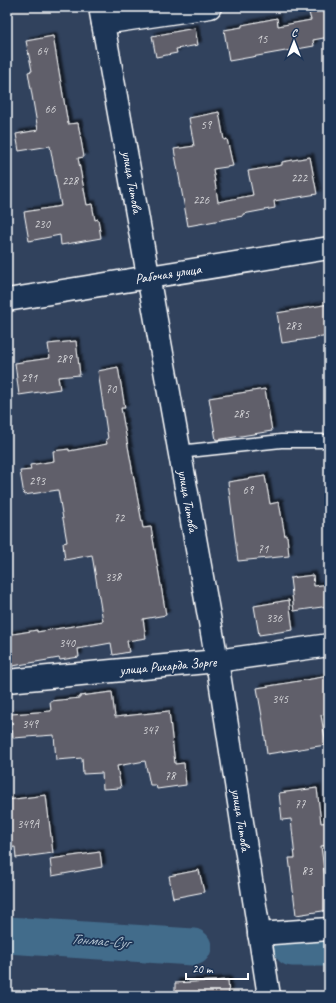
<svg xmlns="http://www.w3.org/2000/svg" width="336" height="1003" viewBox="0 0 336 1003" font-family="Caveat,sans-serif">
<defs>
<filter id="shadow"><feDropShadow dx="3.5" dy="-3.5" stdDeviation="1" flood-color="#0009"/></filter>
</defs>
<rect width="100%" height="100%" fill="#31425d"/>
<filter id="ink" filterUnits="userSpaceOnUse"><feTurbulence type="fractalNoise" baseFrequency=".025" numOctaves="2"/><feDisplacementMap in="SourceGraphic" scale="8" xChannelSelector="R" yChannelSelector="G"/><feConvolveMatrix kernelMatrix="1 2 1 2 8 2 1 2 1" color-interpolation-filters="sRGB"/></filter>
<g filter="url(#ink)">
<g fill="none" stroke-linecap="round" stroke-linejoin="round">
<!-- river -->
<path stroke="#436c8b" stroke-width="37" d="M 7,935 L 193,947
M 292,948 L 329,948"/>
</g>
<!-- building -->
<path fill="#605f6a" stroke="#fff" filter="url(#shadow)" d="M 329,10 L 329,37 L 313,40 L 314,46 L 229,61 L 224,30 L 242,27 L 242,25 L 277,18 L 278,26 L 311,20 L 309,13 Z
M 195,28 L 198,45 L 176,49 L 177,53 L 156,57 L 152,36 Z
M 53,36 L 68,124 L 78,123 L 84,157 L 78,158 L 87,205 L 92,204 L 95,220 L 98,219 L 101,238 L 61,245 L 60,235 L 29,241 L 24,212 L 61,206 L 50,146 L 19,151 L 16,134 L 38,130 L 28,72 L 32,71 L 26,41 Z
M 219,112 L 224,140 L 227,139 L 233,166 L 213,169 L 218,202 L 253,195 L 248,171 L 282,165 L 282,162 L 310,157 L 317,194 L 274,201 L 275,208 L 243,214 L 243,216 L 188,226 L 174,149 L 194,146 L 189,118 Z
M 329,304 L 329,336 L 282,343 L 277,313 Z
M 76,341 L 80,375 L 58,377 L 60,389 L 19,395 L 15,363 L 50,358 L 48,344 Z
M 118,367 L 125,408 L 121,408 L 143,528 L 151,527 L 166,615 L 143,619 L 146,638 L 127,641 L 129,652 L 113,655 L 111,643 L 78,649 L 79,657 L 60,660 L 59,658 L 7,667 L 7,635 L 37,630 L 37,632 L 103,621 L 92,555 L 65,560 L 63,543 L 67,542 L 58,490 L 24,495 L 20,471 L 31,470 L 30,465 L 54,461 L 53,451 L 69,449 L 69,451 L 107,444 L 106,439 L 108,439 L 98,371 Z
M 265,389 L 272,431 L 216,440 L 209,398 Z
M 265,476 L 270,504 L 279,502 L 285,536 L 287,536 L 289,556 L 238,561 L 228,482 Z
M 313,575 L 314,586 L 329,584 L 329,606 L 294,611 L 290,578 Z
M 289,600 L 293,630 L 259,635 L 254,606 Z
M 329,676 L 329,713 L 321,715 L 326,745 L 267,754 L 263,722 L 257,688 Z
M 112,692 L 115,717 L 169,711 L 175,764 L 184,763 L 186,785 L 157,789 L 156,785 L 150,785 L 145,761 L 117,766 L 121,788 L 103,789 L 102,773 L 83,774 L 82,758 L 56,760 L 54,735 L 13,738 L 11,714 L 51,711 L 50,701 L 80,698 L 80,696 Z
M 317,788 L 321,823 L 329,822 L 329,845 L 321,846 L 329,910 L 296,915 L 289,858 L 295,858 L 291,819 L 282,820 L 279,793 Z
M 46,795 L 53,853 L 16,858 L 15,847 L 7,848 L 7,800 Z
M 100,852 L 102,867 L 52,876 L 50,859 Z
M 199,870 L 204,892 L 173,898 L 169,876 Z
M 228,980 L 229,996 L 175,996 L 175,983 Z"/>
<g fill="none" stroke-linecap="round" stroke-linejoin="round">
<!-- service casing -->
<g stroke="#fff" stroke-width="15">
<path id="service" d="M 179,452 L 281,441 L 329,441"/>
</g>
<!-- minor casing -->
<g stroke="#fff" stroke-width="25">
<path id="minor" d="M 103,23 L 210,7
M 7,681 L 217,661 L 329,645
M 259,934 L 329,929"/>
</g>
<!-- secondary casing -->
<g stroke="#fff" stroke-width="25">
<path id="secondary" d="M 100,7 L 217,661 L 269,996
M 7,300 L 329,248"/>
</g>
<!-- service -->
<use href="#service" stroke="#1d3557" stroke-width="12"/>
<!-- minor -->
<use href="#minor" stroke="#1d3557" stroke-width="22"/>
<!-- secondary -->
<use href="#secondary" stroke="#1d3557" stroke-width="22"/>
</g>
</g>
<g text-anchor="middle" dominant-baseline="central" stroke-width="3.5" stroke-linejoin="round" paint-order="stroke">
<!-- number labels -->
<g font-size="12" fill="#d7d7da">
<text x="262" y="39">15</text>
<text x="42" y="51">64</text>
<text x="50" y="109">66</text>
<text x="206" y="125">59</text>
<text x="299" y="178">222</text>
<text x="70" y="181">228</text>
<text x="201" y="200">226</text>
<text x="42" y="224">230</text>
<text x="293" y="326">283</text>
<text x="64" y="359">289</text>
<text x="29" y="378">291</text>
<text x="111" y="389">70</text>
<text x="241" y="414">285</text>
<text x="37" y="481">293</text>
<text x="248" y="490">69</text>
<text x="119" y="518">72</text>
<text x="263" y="549">71</text>
<text x="113" y="577">338</text>
<text x="274" y="618">336</text>
<text x="67" y="643">340</text>
<text x="280" y="699">345</text>
<text x="30" y="724">349</text>
<text x="150" y="730">347</text>
<text x="170" y="776">78</text>
<text x="300" y="804">77</text>
<text x="28" y="824">349А</text>
<text x="307" y="871">83</text>
</g>
<!-- street labels -->
<g font-size="14" fill="#fff" stroke="#1d3557">
<text transform="translate(132 182) rotate(80)">улица Титова</text>
<text transform="translate(168 274) rotate(-9)">Рабочая улица</text>
<text transform="translate(188 501) rotate(80)">улица Титова</text>
<text transform="translate(168 666) rotate(-5)">улица Рихарда Зорге</text>
<text transform="translate(241 820) rotate(81)">улица Титова</text>
</g>
<!-- water labels -->
<g font-size="15" font-style="italic" fill="#b4c4d1" stroke="#1d3557">
<text transform="translate(100 941) rotate(4)">Тонмас-Суг</text>
</g>
</g>
<!-- margin -->
<rect width="336" height="1003" fill="none" stroke="#1d3557" stroke-width="24"/>
<rect x="12" y="12" width="312" height="979" fill="none" stroke="#fff" stroke-width="1.5" filter="url(#ink)"/>
<!-- north arrow -->
<g transform="translate(294 42)" stroke="#1d3557" stroke-width="3" paint-order="stroke">
<path d="M0-3L7 15L0 10L-7 15Z" fill="#ffffff"/>
<text y="-6" font-size="11" font-weight="bold" text-anchor="middle" fill="#ffffff">С</text>
</g>
<!-- scale -->
<path d="M186 973v6h62v-6" fill="none" stroke="#ffffff" stroke-width="2"/>
<text x="192" y="973" font-size="12" fill="#ffffff" stroke="#1d3557" stroke-width="3" paint-order="stroke">20 m</text>
</svg>
